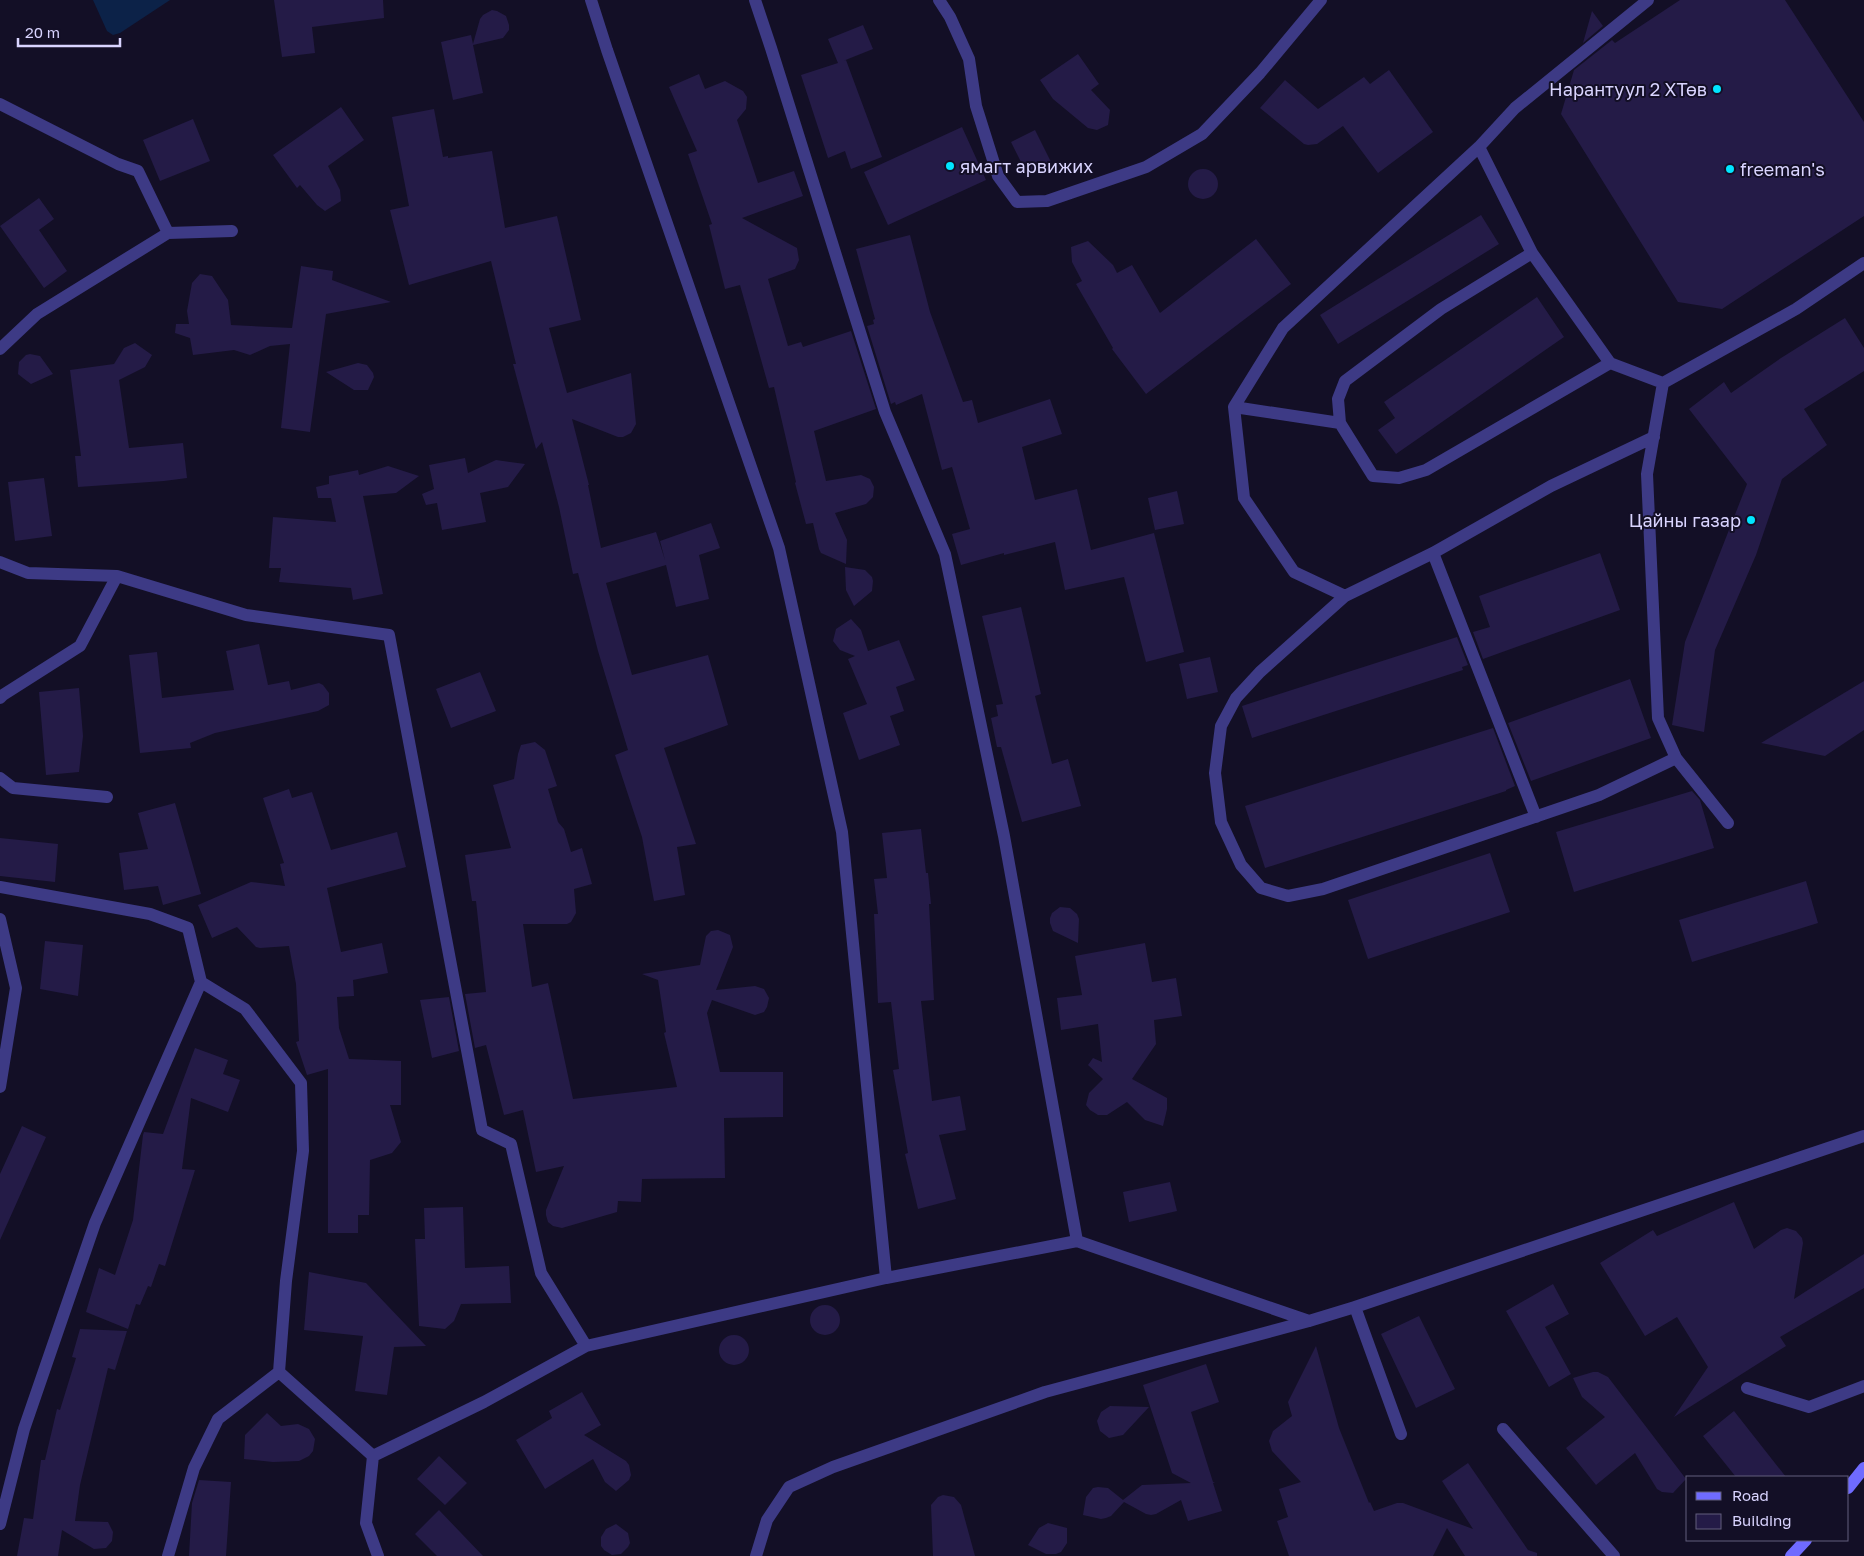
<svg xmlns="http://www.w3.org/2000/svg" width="1864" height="1556" viewBox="0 0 1864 1556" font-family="'Golos Text',sans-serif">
<rect width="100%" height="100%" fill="#130f26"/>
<!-- water -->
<path fill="#0c2248" d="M 93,0 L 170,0 L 120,33 L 113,35 L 107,31 Z"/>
<!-- building -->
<path fill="#241b47" d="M 274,0 L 383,0 L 384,18 L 312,27 L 315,53 L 282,57 Z
M 1680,0 L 1785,0 L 1864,122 L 1864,216 L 1722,309 L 1678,302 L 1561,114 L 1574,70 L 1612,40 L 1615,43 Z
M 492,10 L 497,11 L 506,16 L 509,25 L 509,30 L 503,38 L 473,45 L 483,93 L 453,100 L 441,42 L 471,35 L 473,44 L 480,19 L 483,15 Z
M 1592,11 L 1603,26 L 1583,43 Z
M 863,25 L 873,49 L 843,61 L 846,60 L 882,157 L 851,169 L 845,151 L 828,158 L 801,75 L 838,63 L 828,39 Z
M 1078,54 L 1099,84 L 1091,90 L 1110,110 L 1108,125 L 1097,130 L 1088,128 L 1053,99 L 1040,80 Z
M 1389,70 L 1433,132 L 1378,173 L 1343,126 L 1317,144 L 1308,145 L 1304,144 L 1260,108 L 1285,80 L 1318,109 L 1364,77 L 1370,84 Z
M 699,74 L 705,89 L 725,81 L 743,91 L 747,97 L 746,109 L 737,120 L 758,183 L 794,171 L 803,196 L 742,218 L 797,248 L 799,260 L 795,269 L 768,279 L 788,346 L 801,342 L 803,347 L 851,331 L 876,409 L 814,431 L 826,481 L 861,475 L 870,479 L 874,487 L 873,497 L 866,504 L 835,513 L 847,540 L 846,564 L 821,553 L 819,549 L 813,523 L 806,524 L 795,483 L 796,482 L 774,387 L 769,388 L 740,285 L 725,289 L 709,225 L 712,224 L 688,154 L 697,151 L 669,87 Z
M 341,107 L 364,140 L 328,166 L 340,190 L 341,201 L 325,211 L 317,205 L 300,185 L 297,188 L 273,155 Z
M 434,109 L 443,157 L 448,156 L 448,158 L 492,151 L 505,228 L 557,216 L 581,320 L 549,328 L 567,393 L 631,373 L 636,424 L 631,433 L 623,437 L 618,437 L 572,419 L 589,485 L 588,485 L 601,548 L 656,532 L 665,560 L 660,541 L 711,523 L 720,548 L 699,555 L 709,599 L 676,607 L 666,565 L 606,583 L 632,675 L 708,655 L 728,725 L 664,748 L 696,844 L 677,847 L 685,895 L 654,901 L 642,837 L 615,755 L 628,750 L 598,651 L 578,573 L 573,574 L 559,507 L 542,442 L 536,449 L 513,364 L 516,364 L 491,261 L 409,285 L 390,210 L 409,206 L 392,117 Z
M 193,119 L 210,161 L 160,181 L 143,140 Z
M 962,127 L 986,180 L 888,225 L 864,172 Z
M 1035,130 L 1052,164 L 1028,176 L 1011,142 Z
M1188 184a15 15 0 1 1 30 0a15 15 0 1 1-30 0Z
M 39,198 L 54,219 L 39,230 L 67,271 L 44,288 L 0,226 Z
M 1481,215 L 1499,244 L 1338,344 L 1320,315 Z
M 910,235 L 930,312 L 963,402 L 972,400 L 978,423 L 1050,399 L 1062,434 L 1022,447 L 1035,500 L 1077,489 L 1091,550 L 1154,533 L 1184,652 L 1146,662 L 1124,577 L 1065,590 L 1055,542 L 1004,555 L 1004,553 L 961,565 L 952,534 L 970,529 L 952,467 L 942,470 L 922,394 L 896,405 L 895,402 L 891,404 L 867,326 L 874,324 L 873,320 L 875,319 L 856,249 Z
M 1256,239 L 1291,284 L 1146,394 L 1112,349 L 1113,348 L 1076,284 L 1082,281 L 1072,262 L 1071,247 L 1088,241 L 1113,265 L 1117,273 L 1132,265 L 1160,313 Z
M 301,266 L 333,271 L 332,280 L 391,302 L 326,314 L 310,432 L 281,428 L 290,344 L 270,346 L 250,355 L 234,350 L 193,355 L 190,338 L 175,333 L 176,324 L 189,324 L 187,311 L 192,283 L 200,274 L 212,276 L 228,300 L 231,325 L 292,328 Z
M 1537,297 L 1564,337 L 1396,454 L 1378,430 L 1395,418 L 1384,402 Z
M 1845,318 L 1864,348 L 1864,371 L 1804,409 L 1827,445 L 1782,479 L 1756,555 L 1715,650 L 1704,732 L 1672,725 L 1685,642 L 1747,484 L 1689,409 L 1724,382 L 1731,393 L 1781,358 Z
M 135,343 L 152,355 L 145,367 L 119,380 L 129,448 L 183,443 L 187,478 L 164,481 L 78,487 L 75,456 L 81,456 L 70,370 L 114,364 L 124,348 Z
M 30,354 L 40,356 L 53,374 L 31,384 L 23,378 L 18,374 L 19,362 L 26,355 Z
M 358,363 L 367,365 L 373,373 L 374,377 L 368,390 L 354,390 L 326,372 Z
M 465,458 L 468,473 L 496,460 L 525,464 L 508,487 L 480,493 L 486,522 L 442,530 L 437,503 L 426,505 L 422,494 L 434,489 L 429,465 Z
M 388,466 L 419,476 L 396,493 L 363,496 L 383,594 L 353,600 L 351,588 L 279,582 L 281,568 L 269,568 L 273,517 L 336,522 L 331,498 L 318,498 L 316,487 L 329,484 L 329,476 L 358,470 L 359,475 Z
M 44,478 L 52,536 L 15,541 L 8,482 Z
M 1177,491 L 1184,524 L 1155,530 L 1148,498 Z
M 1600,553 L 1620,610 L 1483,659 L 1473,632 L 1490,627 L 1479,596 Z
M 845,567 L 865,570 L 872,577 L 873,581 L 872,591 L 854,606 L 846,590 Z
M 1021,607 L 1041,694 L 1035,696 L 1052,764 L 1068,759 L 1081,806 L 1022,822 L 1001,747 L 997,747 L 991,718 L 998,716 L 996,705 L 1003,704 L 982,616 Z
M 851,619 L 861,630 L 868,651 L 899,640 L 915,680 L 896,687 L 904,711 L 890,716 L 900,745 L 859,760 L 843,713 L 867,704 L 848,659 L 855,656 L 840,650 L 833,641 L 836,629 Z
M 1457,637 L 1468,665 L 1462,667 L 1463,670 L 1252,738 L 1242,706 Z
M 259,644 L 268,685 L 289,681 L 291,690 L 319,683 L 323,685 L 329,693 L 329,705 L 318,711 L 215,733 L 190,743 L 191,748 L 140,753 L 129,655 L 157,652 L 162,698 L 234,690 L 226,651 Z
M 1210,657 L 1218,692 L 1187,699 L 1179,664 Z
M 480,672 L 496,711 L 451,728 L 436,689 Z
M 1630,679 L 1651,738 L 1531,781 L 1508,723 Z
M 1864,681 L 1864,730 L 1825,756 L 1761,743 Z
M 79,688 L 83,736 L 79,772 L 46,775 L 39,692 Z
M 1493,728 L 1515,786 L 1506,790 L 1506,791 L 1265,868 L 1245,806 Z
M 535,742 L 545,750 L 557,786 L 548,789 L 558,822 L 564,829 L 571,852 L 582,848 L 592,884 L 574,889 L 576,913 L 571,922 L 567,924 L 523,924 L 532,987 L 548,983 L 573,1099 L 677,1087 L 664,1033 L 666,1032 L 658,980 L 642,974 L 700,965 L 706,936 L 711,931 L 718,930 L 730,935 L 733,947 L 716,990 L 755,986 L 764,989 L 769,998 L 767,1007 L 764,1012 L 755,1015 L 712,1000 L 707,1013 L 720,1072 L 783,1072 L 783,1117 L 724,1118 L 725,1178 L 642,1179 L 641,1202 L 618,1201 L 617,1212 L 562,1228 L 553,1226 L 548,1222 L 546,1215 L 546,1210 L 564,1166 L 536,1172 L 523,1110 L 504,1115 L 486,1045 L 475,1048 L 465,994 L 486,992 L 476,901 L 472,901 L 465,855 L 511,848 L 493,785 L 514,779 L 518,754 L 521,745 Z
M 289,789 L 292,798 L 312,792 L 331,850 L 397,832 L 406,867 L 327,888 L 341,952 L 382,943 L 388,973 L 353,980 L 354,996 L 337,997 L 339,1028 L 349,1059 L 401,1061 L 401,1105 L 390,1105 L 401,1142 L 392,1153 L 370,1160 L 369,1215 L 358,1215 L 358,1233 L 328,1233 L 328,1069 L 307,1075 L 296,1042 L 299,1041 L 296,984 L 289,946 L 260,948 L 256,947 L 237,927 L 212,938 L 198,905 L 251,882 L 285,886 L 280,864 L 284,863 L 263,798 Z
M 1692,791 L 1700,800 L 1714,848 L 1574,892 L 1556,832 Z
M 175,803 L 201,894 L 163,905 L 158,886 L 124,890 L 119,853 L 148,849 L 138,813 Z
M 921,829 L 926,873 L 928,873 L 931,904 L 929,904 L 934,1000 L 921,1001 L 932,1101 L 960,1096 L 966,1130 L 939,1135 L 956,1199 L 918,1209 L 905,1154 L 908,1153 L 893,1070 L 899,1069 L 891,1002 L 878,1003 L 874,914 L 878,914 L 874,879 L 887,878 L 882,833 Z
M 0,838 L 58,844 L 55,882 L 0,876 Z
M 1490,853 L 1510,912 L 1368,959 L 1348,900 Z
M 1806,881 L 1818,923 L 1692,962 L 1679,920 Z
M 1060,907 L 1070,908 L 1077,914 L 1079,919 L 1078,943 L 1053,931 L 1050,923 L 1050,918 L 1052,913 Z
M 45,941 L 83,945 L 78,996 L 40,989 Z
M 1145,943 L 1152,982 L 1176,978 L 1182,1016 L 1154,1020 L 1156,1044 L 1132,1079 L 1167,1098 L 1167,1109 L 1163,1126 L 1145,1120 L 1127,1102 L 1107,1115 L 1098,1115 L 1090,1110 L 1086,1105 L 1089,1093 L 1103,1079 L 1088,1065 L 1093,1058 L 1102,1062 L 1098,1024 L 1061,1030 L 1057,998 L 1082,995 L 1075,956 Z
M 449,997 L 459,1051 L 432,1058 L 420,1000 Z
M 195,1048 L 228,1060 L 223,1074 L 240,1080 L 228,1112 L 191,1098 L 182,1169 L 195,1170 L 165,1266 L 159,1264 L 151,1287 L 148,1286 L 140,1305 L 136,1304 L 128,1329 L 86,1312 L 99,1268 L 115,1275 L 133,1220 L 143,1135 L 144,1132 L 163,1134 Z
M 22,1126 L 46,1137 L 0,1240 L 0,1174 Z
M 1170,1182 L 1177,1211 L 1129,1222 L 1123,1192 Z
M 1734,1202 L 1754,1249 L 1781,1230 L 1787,1228 L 1796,1231 L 1802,1238 L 1803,1243 L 1794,1299 L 1864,1254 L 1864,1288 L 1780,1337 L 1786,1346 L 1674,1417 L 1708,1367 L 1677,1317 L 1645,1336 L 1600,1263 L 1653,1230 L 1657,1236 Z
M 463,1207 L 465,1268 L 509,1266 L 511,1303 L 461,1304 L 454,1321 L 445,1329 L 419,1326 L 415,1239 L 425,1239 L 424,1208 Z
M 309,1272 L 366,1283 L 426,1346 L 394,1347 L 387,1395 L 355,1391 L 363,1336 L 304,1330 Z
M 1553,1284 L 1569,1314 L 1545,1327 L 1571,1374 L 1549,1387 L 1506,1311 Z
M810 1320a15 15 0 1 1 30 0a15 15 0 1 1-30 0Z
M 1419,1316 L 1455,1389 L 1416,1408 L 1381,1334 Z
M 80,1329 L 127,1331 L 115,1370 L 108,1368 L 80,1485 L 75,1521 L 108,1522 L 113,1532 L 112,1541 L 106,1548 L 94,1549 L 62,1530 L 58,1556 L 17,1556 L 24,1518 L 33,1519 L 41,1460 L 45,1460 L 57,1409 L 60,1410 L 76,1358 L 72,1357 Z
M719 1350a15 15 0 1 1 30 0a15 15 0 1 1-30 0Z
M 1316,1346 L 1339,1428 L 1369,1503 L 1370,1502 L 1374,1511 L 1397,1503 L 1403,1503 L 1473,1529 L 1442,1481 L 1468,1463 L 1528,1550 L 1537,1553 L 1537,1556 L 1465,1556 L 1447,1528 L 1433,1556 L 1289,1556 L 1277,1521 L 1288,1517 L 1279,1489 L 1301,1482 L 1272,1451 L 1269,1441 L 1273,1431 L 1292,1416 L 1288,1402 Z
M 1206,1364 L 1219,1402 L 1191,1412 L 1213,1482 L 1215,1482 L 1213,1483 L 1222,1511 L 1188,1521 L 1181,1500 L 1156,1514 L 1151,1515 L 1146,1514 L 1124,1502 L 1111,1516 L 1106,1518 L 1101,1519 L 1083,1515 L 1086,1497 L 1093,1488 L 1098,1487 L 1108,1488 L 1123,1500 L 1142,1485 L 1191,1483 L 1172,1473 L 1143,1385 Z
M 1593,1372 L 1598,1372 L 1608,1377 L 1686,1479 L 1673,1493 L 1662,1492 L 1657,1489 L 1635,1453 L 1596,1485 L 1566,1448 L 1605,1417 L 1582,1397 L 1573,1378 Z
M 582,1392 L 601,1425 L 584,1435 L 626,1461 L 629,1465 L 631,1475 L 629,1480 L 616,1491 L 605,1482 L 593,1459 L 545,1489 L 516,1440 L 552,1418 L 549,1411 Z
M 1110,1406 L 1149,1407 L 1123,1435 L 1109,1438 L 1100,1431 L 1097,1421 L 1101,1412 Z
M 1734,1411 L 1786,1477 L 1736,1477 L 1703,1436 Z
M 267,1413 L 281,1426 L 298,1424 L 309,1429 L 315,1439 L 313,1451 L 309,1456 L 299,1461 L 273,1462 L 244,1459 L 245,1435 Z
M 439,1456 L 467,1483 L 445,1505 L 417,1479 Z
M 199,1480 L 231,1482 L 226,1556 L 189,1556 L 192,1503 Z
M 943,1495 L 954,1497 L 961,1505 L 975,1556 L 933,1556 L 931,1505 L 938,1497 Z
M 439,1510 L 483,1556 L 437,1556 L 415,1534 Z
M 1048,1523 L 1067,1528 L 1067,1543 L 1061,1552 L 1056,1554 L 1046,1554 L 1028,1545 L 1039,1528 Z
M 616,1524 L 628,1533 L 630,1543 L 628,1547 L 621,1554 L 612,1555 L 604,1550 L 601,1546 L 601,1537 L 606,1529 Z"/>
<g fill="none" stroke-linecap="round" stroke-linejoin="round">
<!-- lane -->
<path stroke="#3d3a85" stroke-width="12" d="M 1648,0 L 1515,108 L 1479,147 L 1283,328 L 1234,407 L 1244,498 L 1294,572 L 1345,596 L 1433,553 L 1551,486 L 1654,437
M 1479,147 L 1532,253 L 1610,363
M 1532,253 L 1441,309 L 1345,381 L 1338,399 L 1340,423 L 1373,476 L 1399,478 L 1426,470 L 1610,363 L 1663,383 L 1796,309 L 1864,263
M 1663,383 L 1647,474 L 1658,718 L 1676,758 L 1728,823
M 1234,407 L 1340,423
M 1433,553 L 1536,817
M 1345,596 L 1260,672 L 1236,698 L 1221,726 L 1215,773 L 1221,822 L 1241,865 L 1261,888 L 1288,896 L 1323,889 L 1599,795 L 1676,758
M 1747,1388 L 1809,1407 L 1864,1386
M 1503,1429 L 1614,1556"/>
<!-- street -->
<path stroke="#3d3a85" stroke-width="12" d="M 591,0 L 607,50 L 779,548 L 842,832 L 886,1278
M 755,0 L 771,48 L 885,412 L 945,554 L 1004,836 L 1077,1241 L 1309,1321
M 939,0 L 950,17 L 969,59 L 976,106 L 998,176 L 1017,202 L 1047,201 L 1146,167 L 1202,134 L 1260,73 L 1321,0
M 0,104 L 118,164 L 138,171 L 168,233
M 0,349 L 37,314 L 168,233 L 232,231
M 0,562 L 28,573 L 117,576 L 246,615 L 389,635 L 482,1130 L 511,1144 L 541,1273 L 586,1346
M 0,698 L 3,695 L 80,646 L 117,576
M 0,778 L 13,788 L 107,797
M 0,887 L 150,914 L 188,928 L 201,982 L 245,1009 L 301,1083 L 303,1151 L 286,1281 L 279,1372 L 373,1456
M 0,919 L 16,988 L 0,1087
M 1355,1307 L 1401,1434
M 0,1524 L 24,1429 L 95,1223 L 201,982
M 168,1556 L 194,1468 L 218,1419 L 279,1372
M 378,1556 L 366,1523 L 373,1456 L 484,1402 L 586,1346 L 886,1278 L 1077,1241
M 756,1556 L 767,1520 L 789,1487 L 833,1467 L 1045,1392 L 1309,1321 L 1355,1307 L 1864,1136"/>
<!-- secondary -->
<path stroke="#6f6bff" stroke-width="12" d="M 1848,1488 L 1864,1468
M 1791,1556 L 1806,1540"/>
</g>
<!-- markers -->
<g fill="#00e5ff" stroke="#130f26" stroke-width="2">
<circle cx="1717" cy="89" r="5"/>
<circle cx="950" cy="166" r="5"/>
<circle cx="1730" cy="169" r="5"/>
<circle cx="1751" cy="520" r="5"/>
</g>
<g text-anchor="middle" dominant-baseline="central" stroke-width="4" stroke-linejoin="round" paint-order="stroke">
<!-- poi labels -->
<g font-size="18" fill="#d9d4ff" stroke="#130f26" text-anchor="end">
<text x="1707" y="89">Нарантуул 2 ХТөв</text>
<text x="960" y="166" text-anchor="start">ямагт арвижих</text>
<text x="1740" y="169" text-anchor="start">freeman's</text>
<text x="1741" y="520">Цайны газар</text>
</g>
</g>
<!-- legend -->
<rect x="1686" y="1476" width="162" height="65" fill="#130f26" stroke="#625e7d"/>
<rect x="1696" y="1492" width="25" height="8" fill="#6f6bff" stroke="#625e7d"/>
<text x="1732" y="1501" font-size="15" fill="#d9d4ff">Road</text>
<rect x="1696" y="1514" width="25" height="15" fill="#241b47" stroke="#625e7d"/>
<text x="1732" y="1526" font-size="15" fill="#d9d4ff">Building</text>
<!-- scale -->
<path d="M18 38v8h102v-8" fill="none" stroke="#d9d4ff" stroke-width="2.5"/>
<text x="25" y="38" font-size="15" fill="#d9d4ff" stroke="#130f26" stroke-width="4" paint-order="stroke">20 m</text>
</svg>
